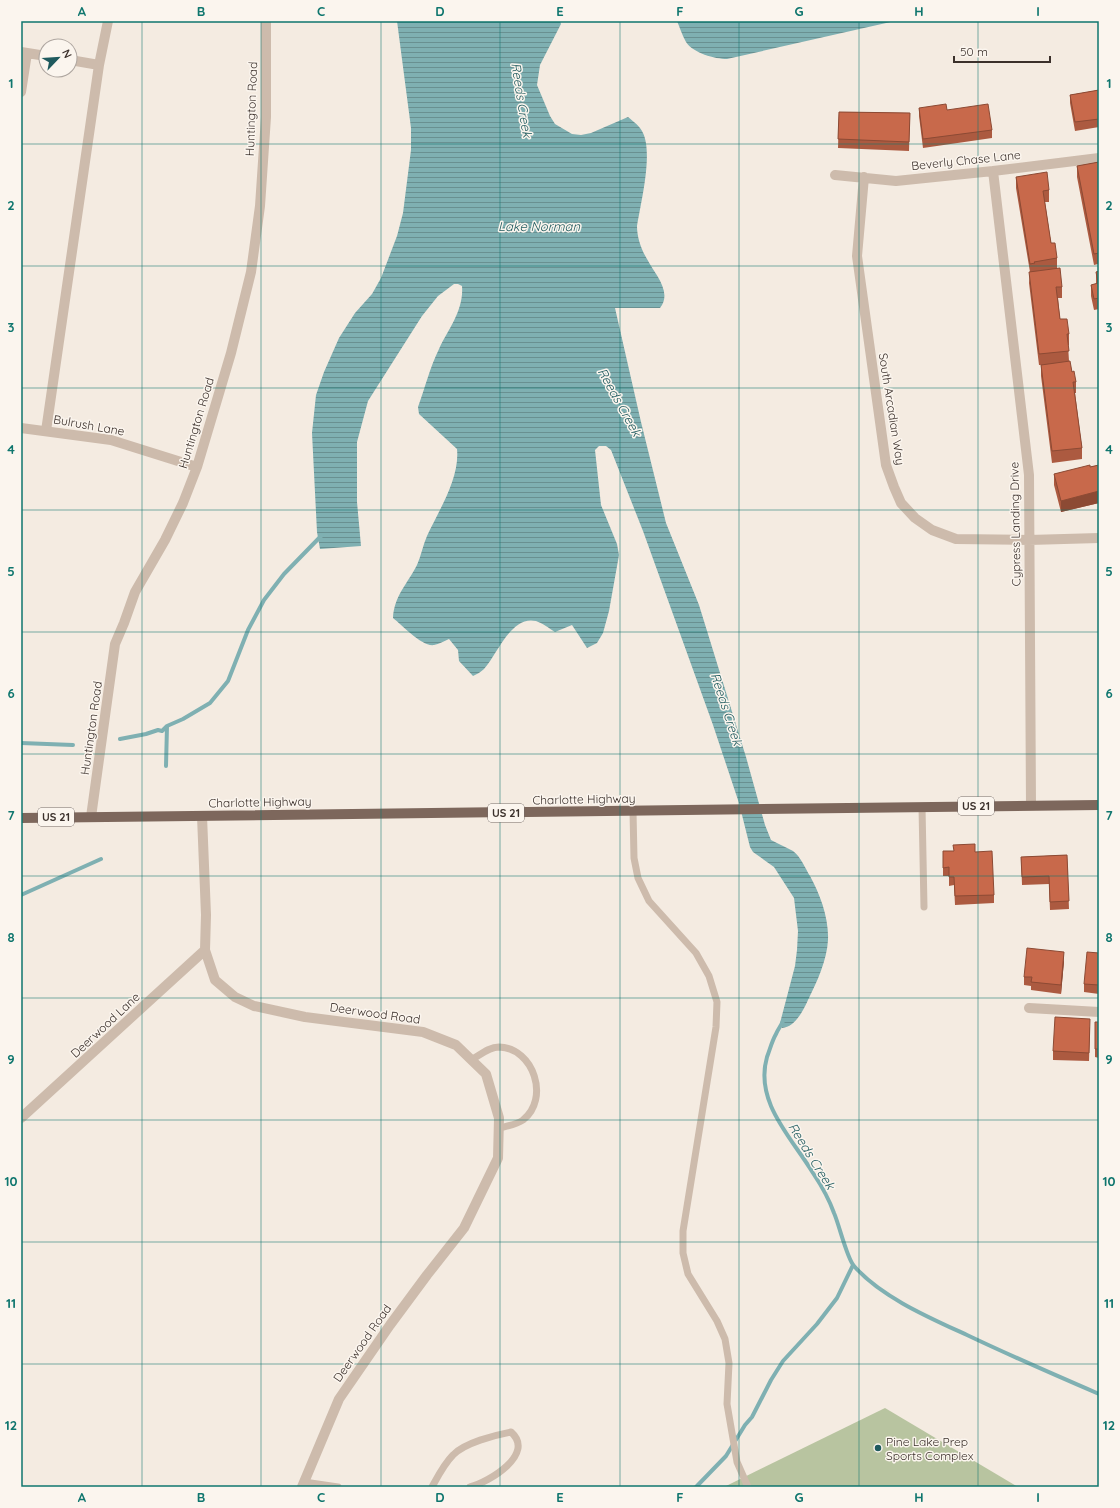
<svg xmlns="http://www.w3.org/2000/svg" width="1120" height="1508" viewBox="0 0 1120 1508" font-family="Quicksand,sans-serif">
<defs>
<pattern id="water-rules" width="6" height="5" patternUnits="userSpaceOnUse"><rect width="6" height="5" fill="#7fb0b2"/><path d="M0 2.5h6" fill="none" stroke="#699091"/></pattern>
</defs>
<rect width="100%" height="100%" fill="#f4ebe1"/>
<!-- pitch -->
<path fill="#b8c4a0" d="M 885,1408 L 1018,1487 L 724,1487 Z"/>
<!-- water -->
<path fill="url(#water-rules)" d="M 397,21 L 560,21 L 561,24 L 540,65 L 537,85 L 550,116 L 555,124 L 572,134 L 581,135 L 591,133 L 628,117 C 634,122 640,126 643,133 C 653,154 641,202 637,226 C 637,237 641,249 647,259 C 654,273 673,292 660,308 L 615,308 L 641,422 L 666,523 L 699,605 L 746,757 L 765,825 L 771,840 C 778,844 786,847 793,851 C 801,857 805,868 810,876 C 820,894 829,918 828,940 C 827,960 817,982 808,1000 C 803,1011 795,1027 782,1028 L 780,1023 L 795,966 L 797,950 L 798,931 L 794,898 L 774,867 L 753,852 L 750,847 L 739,803 L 713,725 L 643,531 L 611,450 L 606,446 L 599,446 L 595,450 L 601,505 L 617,544 L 619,555 L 609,611 L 603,633 L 597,643 L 587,648 L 572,625 L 555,632 C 549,628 542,623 536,621 C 511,615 497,655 484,669 C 481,672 477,674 473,676 L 459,661 L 458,650 L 449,639 C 444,641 439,644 434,645 C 422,647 402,625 393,618 C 394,596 408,583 417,565 C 421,556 423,545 427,536 C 439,510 460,478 457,449 L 419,414 L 418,407 C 425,388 430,367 439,349 C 449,328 464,310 462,286 L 458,284 L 454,284 L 438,296 L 422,316 L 368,401 L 357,442 L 357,502 L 361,546 L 320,549 L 317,532 L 312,433 L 316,395 L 324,372 L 339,338 L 355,313 L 372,294 L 381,278 L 397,236 L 403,213 L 411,150 L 411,128 Z
M 677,21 L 895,21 L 727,59 C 715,59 693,53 686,42 C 682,35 680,28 677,21 Z"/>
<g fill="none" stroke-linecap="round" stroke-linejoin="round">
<!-- stream -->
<path stroke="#7fb0b2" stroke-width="4" d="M 120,739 L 146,734 L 158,730 L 162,731 L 167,726 L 183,719 L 210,703 L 228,681 L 248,630 L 264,600 L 284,574 L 322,535
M 21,743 L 73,745
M 166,766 L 167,726
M 21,895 L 101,859
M 783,1021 C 781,1026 778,1029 776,1034 C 772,1041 770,1049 767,1057 C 754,1102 792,1138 813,1173 C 821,1185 829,1199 834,1213 C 839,1224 847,1259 854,1266 C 881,1297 930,1318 967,1335 C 1011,1356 1055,1375 1099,1394
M 696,1487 L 726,1456 L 745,1425 L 752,1417 L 771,1380 L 783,1361 L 817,1324 L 837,1298 L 853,1265"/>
<!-- service -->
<path stroke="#cdbbac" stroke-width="7" d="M 922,807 L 924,907
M 633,811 L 634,858 L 638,878 L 649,901 L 696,953 L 709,976 L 717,1002 L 716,1027 L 683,1231 L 683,1253 L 688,1274 L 717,1321 L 725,1339 L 729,1363 L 727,1404 L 737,1462 L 748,1487
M 471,1060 C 480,1055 489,1047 499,1047 C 534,1048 550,1099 523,1120 C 516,1125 507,1126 499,1128
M 304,1482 L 338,1487
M 432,1487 C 438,1476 444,1464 453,1455 C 464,1443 495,1435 511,1432 C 536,1454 489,1482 470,1487"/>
<!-- minor -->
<path stroke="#cdbbac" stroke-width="10" d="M 21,52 L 46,56
M 70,60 L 99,65
M 21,92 L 27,53
M 993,171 L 1029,475 L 1031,805
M 835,175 L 896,181 L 993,171 L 1099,158
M 864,177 L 857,256 L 886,465 L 894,487 L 901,503 L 915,518 L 932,530 L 956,539 L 1029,540 L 1099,538
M 21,428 L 111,440 L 197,467
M 46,431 L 99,65 L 108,21
M 202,816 L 206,915 L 205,950 L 215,980 L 235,997 L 254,1006 L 305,1017 L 423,1032 L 456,1045 L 486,1074 L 499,1118 L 498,1158 L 464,1228 L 427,1275 L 390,1325 L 339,1399 L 302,1487
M 91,817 L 115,644 L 124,623 L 135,592 L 165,540 L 183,503 L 197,467 L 231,353 L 251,272 L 260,206 L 266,117 L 266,21
M 1029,1008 L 1099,1012
M 21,1118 L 205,950"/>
<!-- primary -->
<path stroke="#7d675c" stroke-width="10" d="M 21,818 L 1099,805"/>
</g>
<!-- wall -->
<path fill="#ac5a40" d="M 1099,90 L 1099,127 L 1075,131 L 1070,103 L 1070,95 Z
M 919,108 L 947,110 L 992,130 L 992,138 L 923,148 L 919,116 Z
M 839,112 L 910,113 L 909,151 L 838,148 Z
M 1099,162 L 1099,309 L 1094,310 L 1091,296 L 1091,285 L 1096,284 L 1096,272 L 1098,271 L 1098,264 L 1094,265 L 1077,177 L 1077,166 Z
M 1016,177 L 1049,190 L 1049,202 L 1045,202 L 1051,243 L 1057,258 L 1057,269 L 1062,287 L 1062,298 L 1058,298 L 1060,319 L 1069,334 L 1069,345 L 1068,345 L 1069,361 L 1072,372 L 1076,382 L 1076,393 L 1075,393 L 1082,448 L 1082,459 L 1052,463 L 1041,376 L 1041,365 L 1039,365 L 1029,283 L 1030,272 L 1016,188 Z
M 1099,465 L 1099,503 L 1061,512 L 1054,485 L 1054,474 Z
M 943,851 L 975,852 L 994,895 L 994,903 L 955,905 L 954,885 L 949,886 L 949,876 L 943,876 Z
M 1067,855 L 1069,909 L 1050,910 L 1049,884 L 1022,885 L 1021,857 Z
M 1099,953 L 1099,994 L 1084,992 L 1084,984 Z
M 1064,961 L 1061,994 L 1031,990 L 1031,986 L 1024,985 L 1024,977 Z
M 1099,1022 L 1099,1058 L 1095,1057 L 1095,1049 Z
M 1090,1027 L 1089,1061 L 1053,1060 L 1053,1051 Z"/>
<!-- shaded-wall -->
<path fill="#8c4a34" d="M 1099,491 L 1099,503 L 1061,512 L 1061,501 Z
M 1064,952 L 1064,961 L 1061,994 L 1061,985 Z"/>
<!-- building -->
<path fill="#c8694b" stroke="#8c4a34" d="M 1099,90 L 1099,119 L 1075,122 L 1070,95 Z
M 946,104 L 947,110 L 988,104 L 992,130 L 923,139 L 919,108 Z
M 839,112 L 910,113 L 909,142 L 838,139 Z
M 1099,162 L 1099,253 L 1094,254 L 1077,166 Z
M 1047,172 L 1049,190 L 1043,191 L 1051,243 L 1055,243 L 1057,258 L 1034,262 L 1035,263 L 1030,264 L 1016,177 Z
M 1099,259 L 1099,266 L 1098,260 Z
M 1060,268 L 1062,287 L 1056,287 L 1060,319 L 1067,319 L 1069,334 L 1067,334 L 1069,351 L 1039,354 L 1029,272 Z
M 1099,271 L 1099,298 L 1094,299 L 1091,285 L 1098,283 L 1096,272 Z
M 1070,361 L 1072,372 L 1074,371 L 1076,382 L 1073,382 L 1082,448 L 1052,451 L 1041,365 Z
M 1090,465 L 1090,467 L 1099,465 L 1099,491 L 1061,501 L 1054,474 Z
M 975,844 L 975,852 L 992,851 L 994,895 L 955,896 L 954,877 L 949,877 L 949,867 L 943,868 L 943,851 L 954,851 L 953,845 Z
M 1067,855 L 1069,901 L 1050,902 L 1049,876 L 1022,877 L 1021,857 Z
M 1027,948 L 1064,952 L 1061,985 L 1031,982 L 1032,977 L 1024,977 Z
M 1087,952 L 1099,953 L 1099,985 L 1084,984 Z
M 1055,1017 L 1090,1019 L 1089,1053 L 1053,1051 Z
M 1095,1022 L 1099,1022 L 1099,1049 L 1095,1049 Z"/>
<!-- grid -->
<path fill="none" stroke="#0f766e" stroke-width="1" stroke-opacity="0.55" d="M 142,21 L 142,1487M 261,21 L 261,1487M 381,21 L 381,1487M 500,21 L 500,1487M 620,21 L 620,1487M 739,21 L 739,1487M 859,21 L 859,1487M 978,21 L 978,1487M 21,144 L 1099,144M 21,266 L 1099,266M 21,388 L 1099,388M 21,510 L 1099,510M 21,632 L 1099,632M 21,754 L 1099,754M 21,876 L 1099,876M 21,998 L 1099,998M 21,1120 L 1099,1120M 21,1242 L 1099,1242M 21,1364 L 1099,1364"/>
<!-- markers -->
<circle fill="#1f5a5e" stroke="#fbf5ee" stroke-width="1.5" cx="878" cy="1448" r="4"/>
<g text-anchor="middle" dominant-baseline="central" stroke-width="3" stroke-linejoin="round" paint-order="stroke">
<!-- shield labels -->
<g fill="#fbf5ee" stroke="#756b66" stroke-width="1">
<rect x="958" y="797" width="36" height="18" rx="3"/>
<rect x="488" y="804" width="36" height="18" rx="3"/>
<rect x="38" y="808" width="36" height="18" rx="3"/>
</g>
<g font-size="11" font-weight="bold" fill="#3b302b">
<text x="976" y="806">US 21</text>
<text x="506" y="813">US 21</text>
<text x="56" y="817">US 21</text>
</g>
<!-- street labels -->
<g font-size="12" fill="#3b302b" stroke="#fbf5ee">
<text transform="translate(251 109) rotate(-88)">Huntington Road</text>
<text transform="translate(966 160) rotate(-6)">Beverly Chase Lane</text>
<text transform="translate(892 409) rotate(81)">South Arcadian Way</text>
<text transform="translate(196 423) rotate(-73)">Huntington Road</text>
<text transform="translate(89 425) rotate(10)">Bulrush Lane</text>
<text transform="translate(1015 524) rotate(-91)">Cypress Landing Drive</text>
<text transform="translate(91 728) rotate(-82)">Huntington Road</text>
<text transform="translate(584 799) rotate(-1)">Charlotte Highway</text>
<text transform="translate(260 802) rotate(-1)">Charlotte Highway</text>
<text transform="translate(375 1013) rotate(8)">Deerwood Road</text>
<text transform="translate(105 1025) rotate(-43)">Deerwood Lane</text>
<text transform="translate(362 1343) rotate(-55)">Deerwood Road</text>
</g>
<!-- poi labels -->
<g font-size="12" fill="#3b302b" stroke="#fbf5ee" text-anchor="start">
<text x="886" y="1441">Pine Lake Prep<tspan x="886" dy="14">Sports Complex</tspan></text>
</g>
<!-- water labels -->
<g font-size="13" font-style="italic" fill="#1f5a5e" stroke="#fbf5ee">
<text transform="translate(522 100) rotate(81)">Reeds Creek</text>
<text x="539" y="226">Lake Norman</text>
<text transform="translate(620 402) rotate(61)">Reeds Creek</text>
<text transform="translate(727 709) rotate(72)">Reeds Creek</text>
<text transform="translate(812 1156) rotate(58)">Reeds Creek</text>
</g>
</g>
<!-- border -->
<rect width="1120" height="1508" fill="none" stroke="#fbf5ee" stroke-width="44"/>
<!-- north arrow -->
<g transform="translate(58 58) rotate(65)"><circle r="19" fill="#fbf5ee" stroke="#aea6a0"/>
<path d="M0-3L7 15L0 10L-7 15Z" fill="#1f5a5e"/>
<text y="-6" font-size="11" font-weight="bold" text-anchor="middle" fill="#3b302b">N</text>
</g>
<!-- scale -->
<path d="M954 56v6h96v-6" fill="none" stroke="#3b302b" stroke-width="2"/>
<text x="960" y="56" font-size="12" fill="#3b302b" stroke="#fbf5ee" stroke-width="3" paint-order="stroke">50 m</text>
<rect x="22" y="22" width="1076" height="1464" fill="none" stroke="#0f766e" stroke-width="1.5"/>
<g font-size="13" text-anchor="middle" font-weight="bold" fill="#0f766e">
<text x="82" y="16">A</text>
<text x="201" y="16">B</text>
<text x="321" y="16">C</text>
<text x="440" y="16">D</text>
<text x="560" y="16">E</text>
<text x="680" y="16">F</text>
<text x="799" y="16">G</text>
<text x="919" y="16">H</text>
<text x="1038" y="16">I</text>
<text x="11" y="88">1</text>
<text x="1109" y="88">1</text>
<text x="11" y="210">2</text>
<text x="1109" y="210">2</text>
<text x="11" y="332">3</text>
<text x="1109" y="332">3</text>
<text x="11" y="454">4</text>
<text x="1109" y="454">4</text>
<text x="11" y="576">5</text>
<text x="1109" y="576">5</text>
<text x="11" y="698">6</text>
<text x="1109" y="698">6</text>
<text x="11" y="820">7</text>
<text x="1109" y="820">7</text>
<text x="11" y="942">8</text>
<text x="1109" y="942">8</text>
<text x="11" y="1064">9</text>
<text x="1109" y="1064">9</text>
<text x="11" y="1186">10</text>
<text x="1109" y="1186">10</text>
<text x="11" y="1308">11</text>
<text x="1109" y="1308">11</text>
<text x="11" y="1430">12</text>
<text x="1109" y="1430">12</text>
<text x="82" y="1502">A</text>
<text x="201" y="1502">B</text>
<text x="321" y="1502">C</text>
<text x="440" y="1502">D</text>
<text x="560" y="1502">E</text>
<text x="680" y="1502">F</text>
<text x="799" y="1502">G</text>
<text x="919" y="1502">H</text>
<text x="1038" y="1502">I</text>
</g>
</svg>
